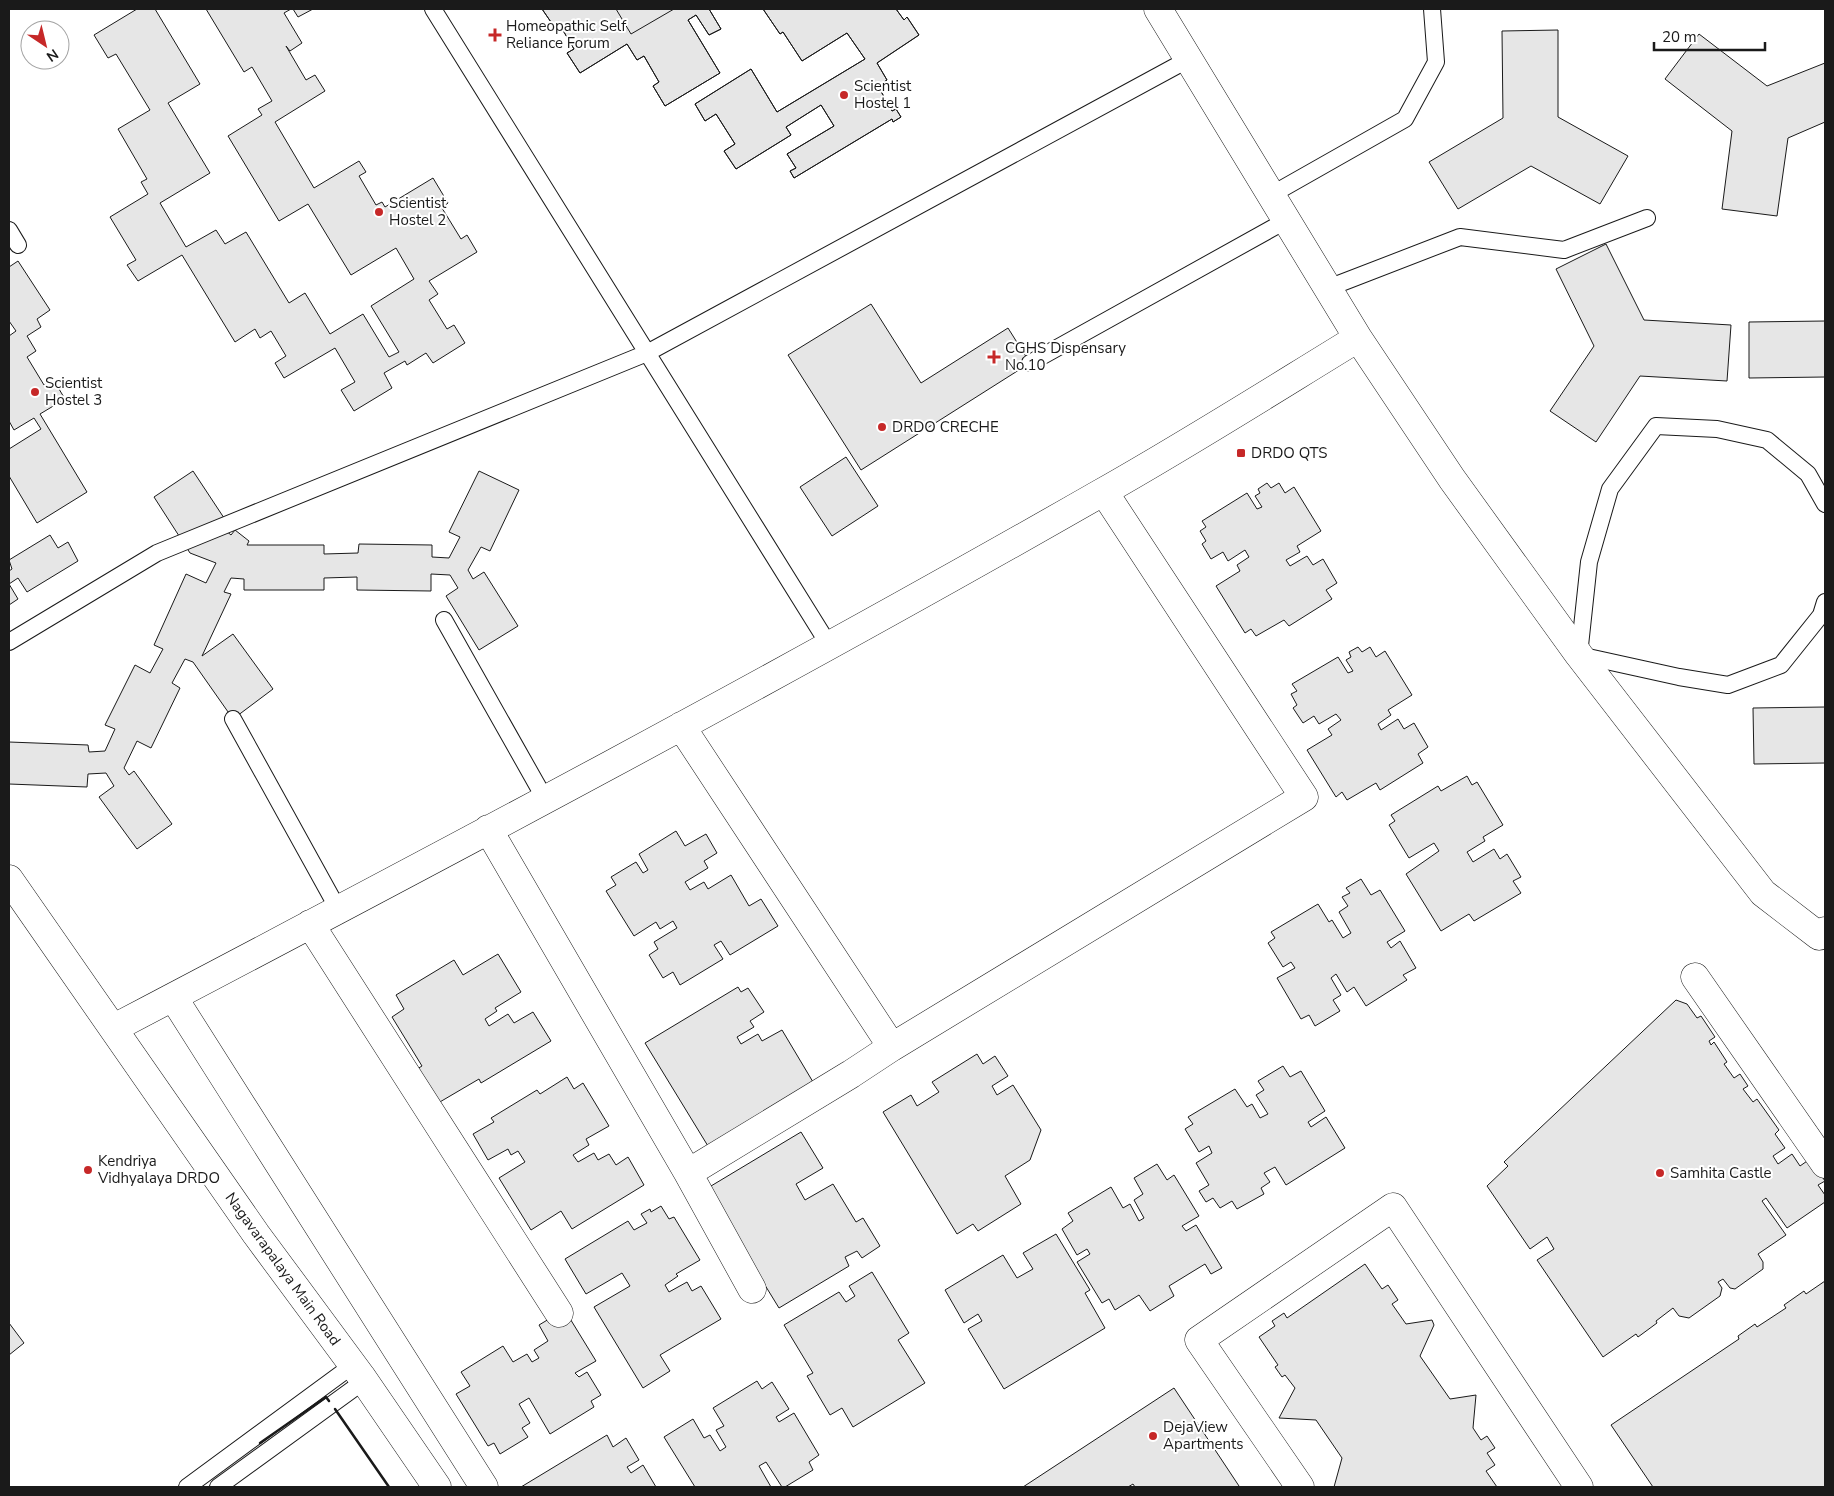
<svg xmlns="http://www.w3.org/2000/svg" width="1834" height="1496" viewBox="0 0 1834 1496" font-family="'Nunito Sans',sans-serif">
<rect width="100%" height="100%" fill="#fff"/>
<!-- building -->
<path fill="#e6e6e6" stroke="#1a1a1a" d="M 137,9 L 155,9 L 200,84 L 168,103 L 210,173 L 160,203 L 186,247 L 216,230 L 225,244 L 246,232 L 289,303 L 305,293 L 330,334 L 363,314 L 389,357 L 399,352 L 371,306 L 414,279 L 396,248 L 351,275 L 308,204 L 279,221 L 228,136 L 262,115 L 258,109 L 272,101 L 252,67 L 244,72 L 206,9 L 291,9 L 284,13 L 302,43 L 290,51 L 286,46 L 306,80 L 315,75 L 325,91 L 275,122 L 314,188 L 359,161 L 366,172 L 359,176 L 376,205 L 382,202 L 385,207 L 433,178 L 448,203 L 442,208 L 461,239 L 467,235 L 477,252 L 429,281 L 438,294 L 429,300 L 447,329 L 454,325 L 465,343 L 433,363 L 426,353 L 407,365 L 405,361 L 384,373 L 392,388 L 354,411 L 341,390 L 355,382 L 335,348 L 284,378 L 275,363 L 286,356 L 271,331 L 260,338 L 255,329 L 235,342 L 182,255 L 138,281 L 127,265 L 136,260 L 110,217 L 148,194 L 141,182 L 147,179 L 118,129 L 150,110 L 116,54 L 108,58 L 94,35 Z
M 293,9 L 313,9 L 298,17 Z
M 542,9 L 616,9 L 631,34 L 674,9 L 709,9 L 721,29 L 709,35 L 696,15 L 688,20 L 720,73 L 665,106 L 653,86 L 659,82 L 644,56 L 637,60 L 627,44 L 580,73 L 567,53 L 574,49 L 558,22 L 553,25 Z
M 542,9 L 709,9 L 721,29 L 709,35 L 696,15 L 688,20 L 720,73 L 665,106 L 653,86 L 659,82 L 644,56 L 637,60 L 627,44 L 580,73 L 567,53 L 574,49 L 558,22 L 553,25 Z
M 763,9 L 896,9 L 904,20 L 907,17 L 919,35 L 877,63 L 887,80 L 878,86 L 892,111 L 896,109 L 901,117 L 893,122 L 892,119 L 794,178 L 790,171 L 796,168 L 787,154 L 834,126 L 821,105 L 786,127 L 791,135 L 736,169 L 724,151 L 735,144 L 716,114 L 705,121 L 695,104 L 751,69 L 777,112 L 865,59 L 847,33 L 802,61 L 783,32 L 780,34 Z
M 763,9 L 896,9 L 904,20 L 907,17 L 919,35 L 877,63 L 887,80 L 878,86 L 892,111 L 896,109 L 901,117 L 893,122 L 892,119 L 794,178 L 790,171 L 796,168 L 787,154 L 834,126 L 821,105 L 786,127 L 791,135 L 736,169 L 724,151 L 735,144 L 716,114 L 705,121 L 695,104 L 751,69 L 777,112 L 865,59 L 847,33 L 802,61 L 783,32 L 780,34 Z
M 1558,30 L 1558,117 L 1628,156 L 1600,204 L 1531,166 L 1458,209 L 1429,162 L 1503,118 L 1502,31 Z
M 1699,34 L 1767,86 L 1825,63 L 1825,122 L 1788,138 L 1777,216 L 1722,209 L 1732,131 L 1665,79 Z
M 1606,244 L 1644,320 L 1731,325 L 1727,381 L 1640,376 L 1596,442 L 1550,411 L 1594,346 L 1556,269 Z
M 18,261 L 50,310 L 37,319 L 41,327 L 27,336 L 36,351 L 27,357 L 44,385 L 53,379 L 65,399 L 40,414 L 87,492 L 37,523 L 9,476 L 9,449 L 41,429 L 34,418 L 14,430 L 9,421 L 9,336 L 16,331 L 9,321 L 9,267 Z
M 871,304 L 921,383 L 1008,328 L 1030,363 L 861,470 L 788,355 Z
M 1825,321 L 1825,377 L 1749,378 L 1749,322 Z
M 846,457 L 878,506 L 832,536 L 800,487 Z
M 193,471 L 230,527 L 225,530 L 231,535 L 235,530 L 249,541 L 247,545 L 324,545 L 324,554 L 358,553 L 359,544 L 432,545 L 432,557 L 449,558 L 460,537 L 449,532 L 479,471 L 519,490 L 490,551 L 481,547 L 468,570 L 473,579 L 484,572 L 518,626 L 479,650 L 446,596 L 458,588 L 450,575 L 431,574 L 431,591 L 357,590 L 357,577 L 324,578 L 324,590 L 244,590 L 244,579 L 231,578 L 224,592 L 231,594 L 202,656 L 233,634 L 273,689 L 233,719 L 193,662 L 185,659 L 172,683 L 180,688 L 151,748 L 137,741 L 124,768 L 129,775 L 134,771 L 172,824 L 137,849 L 99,797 L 114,786 L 106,773 L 88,774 L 87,787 L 9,784 L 9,742 L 88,745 L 89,752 L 105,751 L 115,729 L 105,725 L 135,665 L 150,673 L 163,649 L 154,645 L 186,574 L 206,583 L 216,563 L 190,553 L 154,497 Z
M 1267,483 L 1271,488 L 1279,483 L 1285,493 L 1294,487 L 1321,531 L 1297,546 L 1300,552 L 1286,560 L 1290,566 L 1307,556 L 1313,565 L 1323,559 L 1337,583 L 1326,590 L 1332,599 L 1289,626 L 1284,620 L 1256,636 L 1251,629 L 1245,633 L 1216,586 L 1240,571 L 1237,565 L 1249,557 L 1245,550 L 1228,561 L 1223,552 L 1211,559 L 1202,544 L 1206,541 L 1200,531 L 1206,527 L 1202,521 L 1247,493 L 1257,509 L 1262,507 L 1255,496 L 1260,493 L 1258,489 Z
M 50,535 L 58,548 L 68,542 L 78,561 L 27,592 L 18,578 L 9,584 L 18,599 L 9,605 L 9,571 L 12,569 L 9,560 Z
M 1358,647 L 1362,652 L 1370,647 L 1376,657 L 1385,651 L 1412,695 L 1388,710 L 1391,715 L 1378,724 L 1381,730 L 1398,719 L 1404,729 L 1414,723 L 1428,747 L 1418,754 L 1423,763 L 1380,790 L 1376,783 L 1347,800 L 1342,792 L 1336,797 L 1307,750 L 1332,735 L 1328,729 L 1341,720 L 1336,714 L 1319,724 L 1314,716 L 1303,723 L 1293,708 L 1297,705 L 1291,694 L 1297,691 L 1292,684 L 1338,657 L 1348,673 L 1353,671 L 1346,660 L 1351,657 L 1349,652 Z
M 1825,707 L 1825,763 L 1754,764 L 1753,708 Z
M 1467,776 L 1472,785 L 1477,782 L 1503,825 L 1483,837 L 1485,841 L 1467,852 L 1473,862 L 1494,849 L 1500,859 L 1507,854 L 1521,877 L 1513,881 L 1521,893 L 1474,921 L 1469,914 L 1441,931 L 1406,874 L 1439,851 L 1434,843 L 1409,858 L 1389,825 L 1395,821 L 1391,815 L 1438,786 L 1441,791 Z
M 676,831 L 685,846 L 706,834 L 717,853 L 704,861 L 708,868 L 685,882 L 690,890 L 704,882 L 708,889 L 731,875 L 749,906 L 761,899 L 778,926 L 730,955 L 721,941 L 714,945 L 723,959 L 680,985 L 673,972 L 663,978 L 649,955 L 658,949 L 654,942 L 677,928 L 673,921 L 660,929 L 656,922 L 634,936 L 606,891 L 616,885 L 611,877 L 636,862 L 643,873 L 648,870 L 639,854 Z
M 1361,879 L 1371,895 L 1380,890 L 1405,931 L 1387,942 L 1391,948 L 1400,941 L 1416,968 L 1403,975 L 1407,980 L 1366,1006 L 1354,987 L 1347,992 L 1336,974 L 1331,978 L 1341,995 L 1333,1000 L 1340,1011 L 1315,1026 L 1309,1015 L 1301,1019 L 1277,978 L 1295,968 L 1291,962 L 1283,967 L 1268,943 L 1275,938 L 1271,932 L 1318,904 L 1329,922 L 1332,920 L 1343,938 L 1351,933 L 1339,912 L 1348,906 L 1342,897 L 1350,893 L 1346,888 Z
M 498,954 L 521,992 L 495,1008 L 497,1011 L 485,1019 L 489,1026 L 508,1014 L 514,1023 L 533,1012 L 551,1041 L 481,1083 L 479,1079 L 433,1106 L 412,1072 L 422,1066 L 392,1017 L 404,1009 L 396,995 L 454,960 L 463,975 Z
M 738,987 L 741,992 L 748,988 L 764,1012 L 750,1021 L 754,1027 L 737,1037 L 741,1044 L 758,1034 L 762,1041 L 782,1030 L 816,1087 L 711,1151 L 645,1043 Z
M 1676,1000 L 1687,1004 L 1697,1018 L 1701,1016 L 1715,1037 L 1709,1041 L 1711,1045 L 1714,1042 L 1727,1062 L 1724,1064 L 1734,1078 L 1740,1074 L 1748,1086 L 1743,1089 L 1753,1102 L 1757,1099 L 1779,1130 L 1775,1134 L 1785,1148 L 1773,1156 L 1778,1164 L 1792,1154 L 1800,1166 L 1810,1159 L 1825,1181 L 1818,1185 L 1825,1195 L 1825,1202 L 1787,1228 L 1766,1198 L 1762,1201 L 1786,1235 L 1758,1254 L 1763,1262 L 1763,1269 L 1735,1289 L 1730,1288 L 1723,1279 L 1718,1282 L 1722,1288 L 1720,1296 L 1689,1318 L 1679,1316 L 1673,1308 L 1656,1321 L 1657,1323 L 1638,1337 L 1636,1334 L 1603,1357 L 1537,1260 L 1554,1249 L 1547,1237 L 1530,1249 L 1487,1186 L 1508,1166 L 1504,1162 Z
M 977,1054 L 983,1064 L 995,1056 L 1008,1076 L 992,1086 L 997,1095 L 1013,1085 L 1041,1130 L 1030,1160 L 1005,1176 L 1021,1204 L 978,1231 L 973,1224 L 957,1234 L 883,1112 L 911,1095 L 917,1106 L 939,1092 L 932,1082 Z
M 1283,1066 L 1290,1077 L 1301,1071 L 1325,1111 L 1308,1122 L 1311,1127 L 1326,1117 L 1345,1148 L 1286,1185 L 1275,1167 L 1264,1173 L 1270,1182 L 1261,1188 L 1264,1194 L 1237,1209 L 1232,1201 L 1220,1208 L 1213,1198 L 1206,1202 L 1199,1191 L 1209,1185 L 1196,1163 L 1212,1153 L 1209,1146 L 1199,1152 L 1185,1129 L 1193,1124 L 1188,1117 L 1235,1089 L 1247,1107 L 1252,1104 L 1260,1118 L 1268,1114 L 1256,1095 L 1264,1090 L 1258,1081 Z
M 567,1077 L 574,1089 L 583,1083 L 609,1126 L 586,1139 L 589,1145 L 573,1155 L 578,1162 L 594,1153 L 598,1160 L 609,1154 L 616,1165 L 628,1157 L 644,1185 L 572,1229 L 561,1211 L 531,1230 L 499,1178 L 525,1162 L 518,1151 L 511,1155 L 508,1149 L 488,1160 L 473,1134 L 494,1122 L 491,1118 L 537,1090 L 540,1094 Z
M 801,1132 L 823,1168 L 796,1184 L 805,1200 L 833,1184 L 856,1222 L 863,1218 L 880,1246 L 862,1258 L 857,1251 L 845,1257 L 849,1266 L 779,1308 L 706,1189 Z
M 1157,1164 L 1167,1180 L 1174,1175 L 1199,1216 L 1182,1226 L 1186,1231 L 1196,1225 L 1222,1268 L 1211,1274 L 1205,1264 L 1169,1286 L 1174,1296 L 1150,1311 L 1139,1295 L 1115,1310 L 1109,1299 L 1102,1303 L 1077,1262 L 1090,1254 L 1087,1249 L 1077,1255 L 1062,1229 L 1073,1221 L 1068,1213 L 1111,1187 L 1123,1208 L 1130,1204 L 1139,1221 L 1144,1218 L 1134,1200 L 1143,1194 L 1134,1178 Z
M 661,1206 L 669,1219 L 674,1217 L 700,1260 L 676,1274 L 678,1276 L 665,1285 L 669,1292 L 687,1282 L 692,1291 L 701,1286 L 721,1319 L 660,1355 L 670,1371 L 643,1388 L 594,1307 L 630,1286 L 622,1273 L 586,1294 L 565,1259 L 628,1221 L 634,1230 L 647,1223 L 641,1214 L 650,1209 L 651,1212 Z
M 1056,1234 L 1090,1290 L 1085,1293 L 1105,1328 L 1004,1389 L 968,1329 L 982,1321 L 978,1314 L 964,1323 L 945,1290 L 1003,1255 L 1017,1278 L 1033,1269 L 1023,1253 Z
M 1365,1264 L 1382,1289 L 1388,1285 L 1398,1300 L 1392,1304 L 1406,1324 L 1432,1320 L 1434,1325 L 1420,1356 L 1450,1399 L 1476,1395 L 1473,1428 L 1481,1440 L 1487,1436 L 1495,1448 L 1487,1453 L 1495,1465 L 1486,1471 L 1497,1487 L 1334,1487 L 1342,1458 L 1316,1420 L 1279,1418 L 1295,1388 L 1285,1375 L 1282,1377 L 1275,1367 L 1278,1365 L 1259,1337 L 1275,1326 L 1272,1321 L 1284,1313 L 1287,1318 Z
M 872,1272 L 909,1333 L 898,1340 L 925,1383 L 853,1427 L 842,1408 L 830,1415 L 807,1376 L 813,1373 L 784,1325 L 839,1292 L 846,1302 L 855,1296 L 849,1286 Z
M 1825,1281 L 1825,1487 L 1653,1487 L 1611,1425 L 1739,1339 L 1738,1336 L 1755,1324 L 1757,1327 L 1786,1308 L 1784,1305 L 1804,1291 L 1806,1294 Z
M 559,1313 L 569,1317 L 596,1361 L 575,1373 L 579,1377 L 587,1372 L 601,1395 L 591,1401 L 594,1407 L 550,1434 L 529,1398 L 519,1404 L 530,1423 L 522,1428 L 528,1437 L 500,1454 L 494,1443 L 488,1446 L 456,1394 L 470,1386 L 461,1372 L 503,1346 L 513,1362 L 527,1354 L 532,1362 L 539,1358 L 534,1350 L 548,1341 L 539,1325 Z
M 9,1323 L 24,1343 L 9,1355 Z
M 757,1381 L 762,1389 L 772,1382 L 789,1409 L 776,1417 L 779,1422 L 794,1413 L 819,1455 L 809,1462 L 813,1470 L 785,1487 L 782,1487 L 766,1462 L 759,1466 L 771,1487 L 695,1487 L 664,1437 L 693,1419 L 704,1438 L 710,1435 L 720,1451 L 726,1447 L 716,1430 L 724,1426 L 713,1408 Z
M 1174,1388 L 1239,1486 L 1238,1487 L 1135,1487 L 1133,1484 L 1128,1487 L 1023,1487 Z
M 607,1435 L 613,1447 L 626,1438 L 639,1460 L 627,1467 L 631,1473 L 643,1465 L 656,1487 L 521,1487 Z"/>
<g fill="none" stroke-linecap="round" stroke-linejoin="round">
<!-- lane casing -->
<g stroke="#1a1a1a" stroke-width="18">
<path id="lane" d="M 433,9 L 829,645
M 1271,195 L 1405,119 L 1436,62 L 1432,9
M 9,230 L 18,245
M 1328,288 L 1460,237 L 1564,250 L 1647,218
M 1030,363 L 1287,220
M 1825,504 L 1808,474 L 1767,440 L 1717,429 L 1656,426 L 1610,489 L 1589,562 L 1579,655 L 1679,677 L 1728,685 L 1781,665 L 1821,615 L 1825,602
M 444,620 L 545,799
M 9,642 L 157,553 L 647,353 L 1189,59
M 233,719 L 338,909
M 187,1487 L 353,1365
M 218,1487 L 364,1381"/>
</g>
<!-- street casing -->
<g stroke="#1a1a1a" stroke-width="29">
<path id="street" d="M 1158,9 L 1358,338 L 1452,479 L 1579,655 L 1763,893 L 1819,936 L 1825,931
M 681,726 L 892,1047 L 1304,797 L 1104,492
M 488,829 L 688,1173
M 310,924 L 559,1313
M 1695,977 L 1825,1164
M 173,997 L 484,1487
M 114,1028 C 445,854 776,679 1101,493 C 1188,444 1273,390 1358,338
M 752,1289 L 688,1173 L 851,1074 L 892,1047
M 1300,1487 L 1199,1340 L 1393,1207 L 1579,1487"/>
</g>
<!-- secondary casing -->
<g stroke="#1a1a1a" stroke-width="29">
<path id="secondary" d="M 9,879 L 256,1234 L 361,1376 L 437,1487"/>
</g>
<!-- lane -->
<use href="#lane" stroke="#fff" stroke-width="16"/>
<!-- street -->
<use href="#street" stroke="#fff" stroke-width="28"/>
<!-- secondary -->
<use href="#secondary" stroke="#fff" stroke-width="28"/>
<!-- wall -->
<path stroke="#1a1a1a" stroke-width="2.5" d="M 335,1409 L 389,1487
M 260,1443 L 326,1397 L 329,1401"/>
</g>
<!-- markers -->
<g fill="#c62828" stroke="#fff" stroke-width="2">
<path d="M492.5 27.5h5v5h5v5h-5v5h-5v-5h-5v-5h5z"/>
<circle cx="844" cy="95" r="5"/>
<circle cx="379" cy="212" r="5"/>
<path d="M991.5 349.5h5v5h5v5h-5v5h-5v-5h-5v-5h5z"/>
<circle cx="35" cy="392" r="5"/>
<circle cx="882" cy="427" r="5"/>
<rect x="1236" y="448" width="10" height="10" rx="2.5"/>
<circle cx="88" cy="1170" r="5"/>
<circle cx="1660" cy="1173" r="5"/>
<circle cx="1153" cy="1436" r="5"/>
</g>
<g text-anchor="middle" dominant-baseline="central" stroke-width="4" stroke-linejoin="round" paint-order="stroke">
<!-- poi labels -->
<g font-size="15" fill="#1a1a1a" stroke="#fff" text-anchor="start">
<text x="506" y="26">Homeopathic Self<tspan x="506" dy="17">Reliance Forum</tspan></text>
<text x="854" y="86">Scientist<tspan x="854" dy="17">Hostel 1</tspan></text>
<text x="389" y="203">Scientist<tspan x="389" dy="17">Hostel 2</tspan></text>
<text x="1005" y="348">CGHS Dispensary<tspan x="1005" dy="17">No.10</tspan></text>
<text x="45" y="383">Scientist<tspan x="45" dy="17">Hostel 3</tspan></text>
<text x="892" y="427">DRDO CRECHE</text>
<text x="1251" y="453">DRDO QTS</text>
<text x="98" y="1161">Kendriya<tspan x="98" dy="17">Vidhyalaya DRDO</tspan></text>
<text x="1670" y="1173">Samhita Castle</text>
<text x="1163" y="1427">DejaView<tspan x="1163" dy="17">Apartments</tspan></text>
</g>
<!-- street labels -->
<g font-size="15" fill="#1a1a1a" stroke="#fff">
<text transform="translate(283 1269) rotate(54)">Nagavarapalaya Main Road</text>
</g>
</g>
<!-- border -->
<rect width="1834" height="1496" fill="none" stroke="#1a1a1a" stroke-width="20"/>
<!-- north arrow -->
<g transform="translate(45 45) rotate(145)"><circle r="24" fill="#ffffff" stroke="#a3a3a3"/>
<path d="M0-4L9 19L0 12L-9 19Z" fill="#c62828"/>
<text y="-8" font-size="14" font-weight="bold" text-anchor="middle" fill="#1a1a1a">N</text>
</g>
<!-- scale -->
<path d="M1654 42v8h111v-8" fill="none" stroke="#1a1a1a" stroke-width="2.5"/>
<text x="1662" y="42" font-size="15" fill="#1a1a1a" stroke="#ffffff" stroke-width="4" paint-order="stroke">20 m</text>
</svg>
